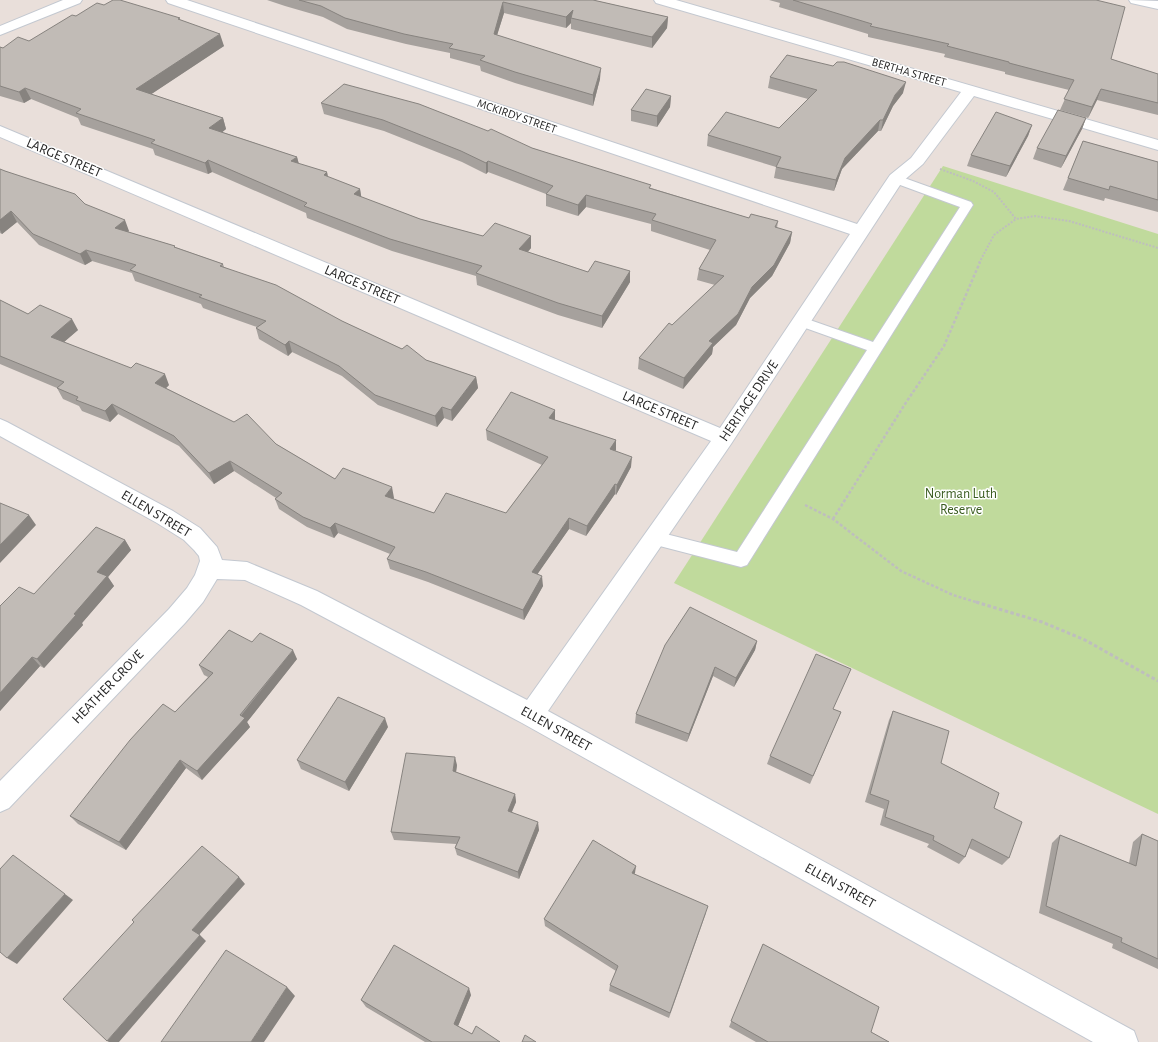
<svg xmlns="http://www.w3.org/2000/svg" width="1158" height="1042" viewBox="0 0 1158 1042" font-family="'Alegreya Sans',sans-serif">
<rect width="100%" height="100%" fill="#e9dfda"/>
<!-- green -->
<path fill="#c0da9c" d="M 943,166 L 1158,234 L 1158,814 L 674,583 Z"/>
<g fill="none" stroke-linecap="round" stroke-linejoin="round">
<!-- lane casing -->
<g stroke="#c3c8d0" stroke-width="2">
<path id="lane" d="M 896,175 L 971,202 L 973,205 L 747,565 L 741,567 L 648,543 L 646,538 L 648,533 L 654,531 L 737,552 L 867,350 L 797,325 L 795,322 L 797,319 L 802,317 L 807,319 L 873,342 L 960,207 L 892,182 L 890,179 L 892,176 Z"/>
</g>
<!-- street casing -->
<g stroke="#c3c8d0" stroke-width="2">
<path id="street" d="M 63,0 L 82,0 L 80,3 L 0,35 L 0,26 Z
M 166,0 L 187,0 L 857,224 L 890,175 L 911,158 L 961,92 L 656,3 L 654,0 L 676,0 L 1158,140 L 1158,150 L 974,96 L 923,164 L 902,182 L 731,444 L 548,711 L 1134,1031 L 1138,1042 L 1093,1042 L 522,723 L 301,605 L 245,580 L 217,579 L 203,602 L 185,623 L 9,808 L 0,812 L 0,781 L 169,609 L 187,588 L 195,575 L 200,561 L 199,556 L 194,550 L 184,540 L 157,523 L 0,436 L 0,419 L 7,422 L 173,511 L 200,528 L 217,547 L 222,560 L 247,562 L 317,591 L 527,700 L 711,441 L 0,137 L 0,126 L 720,428 L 850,234 L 168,3 Z
M 1129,0 L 1158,1 L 1158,9 L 1131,3 Z"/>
</g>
<!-- path-far2 -->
<path stroke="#bebebe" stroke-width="2" stroke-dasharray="2 1.5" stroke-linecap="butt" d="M 940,169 L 973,181 L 994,192 L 1016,219 L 1035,216 L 1069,221 L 1158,248
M 979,263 L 994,235 L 1016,219"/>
<!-- path-far1 -->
<path stroke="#bebebe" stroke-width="2.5" stroke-dasharray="3 2" stroke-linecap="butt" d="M 805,505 L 833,519 L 901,571 L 953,595 L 979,603
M 833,519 L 905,404 L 944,346 L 980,262"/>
<!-- path -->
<path stroke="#bebebe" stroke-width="3" stroke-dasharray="3.5 2.5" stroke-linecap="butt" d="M 976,602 L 1042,622 L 1085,640 L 1158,681"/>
<!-- lane -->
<use href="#lane" fill="#fff" fill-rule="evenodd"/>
<!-- street -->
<use href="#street" fill="#fff" fill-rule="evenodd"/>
</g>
<!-- wall -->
<path fill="#a6a19d" d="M 267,0 L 593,0 L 668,17 L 667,28 L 652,48 L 571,29 L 571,23 L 566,28 L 504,13 L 497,35 L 600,79 L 593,106 L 515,83 L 481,71 L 480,66 L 450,58 L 450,53 L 406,44 L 347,29 L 323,17 L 285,6 Z
M 769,0 L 1096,0 L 1111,59 L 1158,74 L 1158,115 L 1097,100 L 1088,118 L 1060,110 L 1069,90 L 1005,74 L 1005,72 L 944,57 L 945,54 L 868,37 L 868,34 L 779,7 L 780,3 Z
M 104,5 L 181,20 L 224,46 L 151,94 L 223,118 L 226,129 L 222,132 L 297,157 L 299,164 L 327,172 L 328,177 L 360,189 L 361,197 L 420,219 L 483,236 L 531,236 L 531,248 L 528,252 L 588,272 L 630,271 L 630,282 L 602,328 L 558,315 L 477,285 L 476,276 L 392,251 L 307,218 L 306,213 L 212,172 L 208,174 L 155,155 L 153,149 L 81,125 L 78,118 L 31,99 L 24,103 L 0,96 L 0,47 L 3,48 L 29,41 L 76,16 Z
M 770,77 L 903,93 L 893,106 L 881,131 L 878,131 L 842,169 L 834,191 L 774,178 L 776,167 L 707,146 L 708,135 L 779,128 L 808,99 L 768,88 Z
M 671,96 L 670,107 L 657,127 L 631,121 L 631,110 Z
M 321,103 L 532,148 L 651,188 L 749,218 L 778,221 L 777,228 L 792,232 L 790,243 L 772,276 L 750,298 L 736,325 L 713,347 L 712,354 L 683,389 L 638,369 L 639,358 L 715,285 L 697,280 L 699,269 L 710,250 L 651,231 L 651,224 L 586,207 L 578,216 L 546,206 L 546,194 L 488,172 L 486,174 L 462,162 L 384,131 L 324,114 Z
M 1086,118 L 1082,129 L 1061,168 L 1033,159 L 1037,148 Z
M 1032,125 L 1028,136 L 1006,177 L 967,166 L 971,155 Z
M 1083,141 L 1158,162 L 1158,212 L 1105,198 L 1104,201 L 1063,190 Z
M 0,169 L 85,204 L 129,231 L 128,232 L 175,246 L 175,247 L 223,264 L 224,267 L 426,360 L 476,377 L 478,388 L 452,421 L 444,418 L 437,427 L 378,405 L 342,376 L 292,352 L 288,356 L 259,339 L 256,328 L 257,327 L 203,308 L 201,304 L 135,281 L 132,273 L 92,261 L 85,265 L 39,245 L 17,222 L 2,234 L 0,233 Z
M 0,300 L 28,314 L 78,330 L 64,342 L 169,385 L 166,388 L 276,444 L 335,479 L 394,498 L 393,499 L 434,513 L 506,513 L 542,465 L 487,440 L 486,430 L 555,410 L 555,420 L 616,440 L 615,451 L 631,467 L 616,495 L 615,494 L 586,536 L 569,529 L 537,574 L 543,586 L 524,620 L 428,582 L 390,569 L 387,559 L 390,554 L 338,533 L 334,538 L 307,527 L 279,509 L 275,499 L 276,498 L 234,471 L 214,484 L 179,446 L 118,414 L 110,422 L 82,411 L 79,406 L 63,399 L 57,388 L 0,364 Z
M 125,540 L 131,550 L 108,577 L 114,586 L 82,623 L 83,625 L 44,668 L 40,666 L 0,711 L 0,606 L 34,594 Z
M 757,641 L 755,650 L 734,687 L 713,676 L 687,742 L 635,723 L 636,714 Z
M 252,642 L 297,659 L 247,722 L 250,727 L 202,780 L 186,768 L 126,850 L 78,824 L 70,816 L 175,712 L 208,677 L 204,675 L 199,665 Z
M 833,709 L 841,712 L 810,784 L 767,764 L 770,756 Z
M 893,711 L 941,763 L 994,808 L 1009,858 L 1002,865 L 969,848 L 965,857 L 959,864 L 927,847 L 929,844 L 880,825 L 884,809 L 865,802 L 889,720 Z
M 388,727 L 349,791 L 301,769 L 297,760 Z
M 457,765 L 456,772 L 515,794 L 516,802 L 512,812 L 539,830 L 519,879 L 457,855 L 455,848 L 456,844 L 394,840 L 391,832 Z
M 1142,834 L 1158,841 L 1158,969 L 1112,948 L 1113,944 L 1039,913 L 1052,843 L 1060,835 L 1129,863 L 1133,842 Z
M 636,866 L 634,874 L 706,913 L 669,1018 L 609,991 L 610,985 L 616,971 L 545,926 L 544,919 Z
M 763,944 L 871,1032 L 889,1042 L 756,1042 L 729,1027 Z
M 471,995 L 458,1026 L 472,1034 L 500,1042 L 425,1042 L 366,1007 L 361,1000 Z"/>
<!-- shaded-wall -->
<path fill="#87837f" d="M 503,2 L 504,13 L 494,45 L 494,34 Z
M 573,10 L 571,18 L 571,23 L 566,28 L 566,17 Z
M 668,17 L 667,28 L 652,48 L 652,37 Z
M 220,34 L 224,46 L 141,101 L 136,89 Z
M 601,68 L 600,79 L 593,106 L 593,95 Z
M 906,82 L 903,93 L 893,106 L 881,131 L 883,120 L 895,95 Z
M 25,88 L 31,99 L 24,103 L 19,92 Z
M 1101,89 L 1097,100 L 1088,118 L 1092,107 Z
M 671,96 L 670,107 L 657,127 L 657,116 Z
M 223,118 L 226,129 L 213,140 L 209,128 Z
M 1086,118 L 1082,129 L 1061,168 L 1066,156 Z
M 880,120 L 878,131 L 842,169 L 834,191 L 836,180 L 845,158 Z
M 1032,125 L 1028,136 L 1006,177 L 1010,166 Z
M 297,157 L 300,169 L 291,161 Z
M 208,160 L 212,172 L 208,174 L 205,163 Z
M 488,161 L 488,172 L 486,174 L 486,163 Z
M 327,172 L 329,184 L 324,175 Z
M 360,189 L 362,201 L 354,194 Z
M 586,195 L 586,207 L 578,216 L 578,205 Z
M 11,211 L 17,222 L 2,234 L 0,230 L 0,220 Z
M 125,220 L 129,231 L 119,239 L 115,228 Z
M 792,232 L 790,243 L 772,276 L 750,298 L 736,325 L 713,347 L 712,354 L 683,389 L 684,378 L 709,341 L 752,287 Z
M 531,236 L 531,248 L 520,260 L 519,249 Z
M 86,250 L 92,261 L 85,265 L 80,254 Z
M 630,271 L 630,282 L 602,328 L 602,316 Z
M 72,319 L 78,330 L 57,348 L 51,337 Z
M 289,341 L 292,352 L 288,356 L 285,345 Z
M 165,374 L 169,385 L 160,394 L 155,383 Z
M 476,377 L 478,388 L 452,421 L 451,410 Z
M 112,404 L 118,414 L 110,422 L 105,411 Z
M 442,407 L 444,418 L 437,427 L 435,416 Z
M 555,410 L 555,421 L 549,418 Z
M 616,440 L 616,450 L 610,460 L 610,449 Z
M 632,457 L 631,467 L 616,495 L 617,485 Z
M 230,461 L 234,471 L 214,484 L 209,473 Z
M 615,484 L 615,494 L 586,536 L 587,526 Z
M 392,487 L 394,498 L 388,506 L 385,496 Z
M 29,515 L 36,525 L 0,563 L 0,545 Z
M 569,518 L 569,529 L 532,582 L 532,572 Z
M 335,523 L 338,533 L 334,538 L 330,528 Z
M 125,540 L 131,550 L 108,577 L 114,586 L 82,623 L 83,625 L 44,668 L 37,659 L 97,572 Z
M 542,576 L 543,586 L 524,620 L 523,610 Z
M 757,641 L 755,650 L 734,687 L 736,678 Z
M 293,650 L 297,659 L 247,722 L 250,727 L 202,780 L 197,771 Z
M 32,657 L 40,666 L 0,711 L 0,693 Z
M 715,667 L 713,676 L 687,742 L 689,734 Z
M 385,718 L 388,727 L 349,791 L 345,782 Z
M 455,757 L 457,765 L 455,779 L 453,771 Z
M 180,760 L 186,768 L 126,850 L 119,842 Z
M 515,794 L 516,802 L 509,818 L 508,811 Z
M 538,822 L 539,830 L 519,879 L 518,872 Z
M 636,866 L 635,873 L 631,880 L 632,873 Z
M 239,877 L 245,884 L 198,936 L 192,930 Z
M 65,894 L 73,900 L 17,964 L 7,958 Z
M 200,935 L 206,941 L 119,1042 L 109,1042 L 107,1041 Z
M 287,987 L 295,996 L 264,1042 L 251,1042 Z
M 469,988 L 471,995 L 456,1031 L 454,1024 Z"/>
<!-- building -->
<path fill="#c1bbb6" stroke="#87837f" d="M 113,0 L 120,0 L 180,18 L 178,19 L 220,34 L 136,89 L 223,118 L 209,128 L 297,157 L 291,161 L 327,172 L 324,175 L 360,189 L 354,194 L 420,219 L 483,236 L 495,223 L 531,236 L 519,249 L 588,272 L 595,261 L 630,271 L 602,316 L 558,303 L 476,273 L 482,266 L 390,239 L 304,206 L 307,203 L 208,160 L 205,163 L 151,143 L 155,140 L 76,113 L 81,109 L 25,88 L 19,92 L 0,86 L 0,47 L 3,48 L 18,37 L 29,41 L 72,15 L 76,16 L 97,3 L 104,5 Z
M 299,0 L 593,0 L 668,17 L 652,37 L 571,18 L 573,10 L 566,17 L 503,2 L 494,34 L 601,68 L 593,95 L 515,72 L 480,60 L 485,56 L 449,48 L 453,44 L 404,34 L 345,18 L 321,6 Z
M 793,0 L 1096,0 L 1125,7 L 1111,59 L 1158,74 L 1158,103 L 1101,89 L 1092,107 L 1064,99 L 1074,80 L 1009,63 L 1009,62 L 947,46 L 949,44 L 870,26 L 872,24 Z
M 787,55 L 833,66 L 837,62 L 844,62 L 906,82 L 895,95 L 883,120 L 880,120 L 845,158 L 836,180 L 776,167 L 781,157 L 708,135 L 726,112 L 779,128 L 817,90 L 770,77 Z
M 344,84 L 419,104 L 488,131 L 491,129 L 532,148 L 651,185 L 649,188 L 749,218 L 751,214 L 778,221 L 775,227 L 792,232 L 774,265 L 752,287 L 738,314 L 709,341 L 713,343 L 684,378 L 639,358 L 669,323 L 672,325 L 724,276 L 699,269 L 716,240 L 652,220 L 656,214 L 586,195 L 578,205 L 546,194 L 553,186 L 488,161 L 486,163 L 461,151 L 383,120 L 321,103 Z
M 646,89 L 671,96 L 657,116 L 631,110 Z
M 1058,110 L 1086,118 L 1066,156 L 1037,148 Z
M 996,112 L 1032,125 L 1010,166 L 971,155 Z
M 1083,141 L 1158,162 L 1158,200 L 1110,186 L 1109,190 L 1068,178 Z
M 0,169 L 5,171 L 75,194 L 85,204 L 125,220 L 115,228 L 175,246 L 174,247 L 223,264 L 220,266 L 276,285 L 342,321 L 402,349 L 407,345 L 426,360 L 476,377 L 451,410 L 442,407 L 435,416 L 375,395 L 339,366 L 289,341 L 285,345 L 256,328 L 266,321 L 199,297 L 202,295 L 130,270 L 136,265 L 86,250 L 80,254 L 33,234 L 11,211 L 0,220 Z
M 0,300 L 28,314 L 40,305 L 72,319 L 51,337 L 131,368 L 136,363 L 165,374 L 155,383 L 234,422 L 247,414 L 276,444 L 335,479 L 343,468 L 392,487 L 385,496 L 434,513 L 446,493 L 506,513 L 548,457 L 486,430 L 511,392 L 555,410 L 549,418 L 616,440 L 610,449 L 632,457 L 617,485 L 615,484 L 587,526 L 569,518 L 532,572 L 542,576 L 523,610 L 426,572 L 387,559 L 395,547 L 335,523 L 330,528 L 303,517 L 275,499 L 282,493 L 230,461 L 209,473 L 174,436 L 112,404 L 105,411 L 76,400 L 78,397 L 57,388 L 64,382 L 0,356 Z
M 0,503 L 29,515 L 0,545 Z
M 96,527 L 125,540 L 97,572 L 107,576 L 74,614 L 76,615 L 37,659 L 32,657 L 0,693 L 0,606 L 19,587 L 34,594 Z
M 690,607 L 757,641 L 736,678 L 715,667 L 689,734 L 636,714 L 665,645 Z
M 229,630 L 252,642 L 260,633 L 293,650 L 240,715 L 245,718 L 197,771 L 180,760 L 119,842 L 70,816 L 130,740 L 163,704 L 175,712 L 213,673 L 199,665 Z
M 816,654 L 851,669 L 833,709 L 841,712 L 813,776 L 770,756 Z
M 338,697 L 385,718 L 345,782 L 297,760 Z
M 893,711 L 949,731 L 941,763 L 999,793 L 994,808 L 1022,822 L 1009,858 L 972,839 L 965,857 L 933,840 L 934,836 L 885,817 L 889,801 L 870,794 Z
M 406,753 L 455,757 L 453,771 L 515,794 L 508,811 L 538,822 L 518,872 L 455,848 L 460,837 L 391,832 Z
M 1142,834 L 1158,841 L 1158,959 L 1121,942 L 1122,938 L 1046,906 L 1060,835 L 1136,866 Z
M 593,840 L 636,866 L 632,873 L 708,906 L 670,1013 L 610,985 L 618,966 L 544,919 Z
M 202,846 L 239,877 L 192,930 L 200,935 L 107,1041 L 63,999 L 134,922 L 132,920 Z
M 13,855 L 65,894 L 7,958 L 0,952 L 0,869 Z
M 763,944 L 879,1007 L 871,1032 L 889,1042 L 768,1042 L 731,1021 Z
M 394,945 L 469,988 L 454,1024 L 472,1034 L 476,1026 L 500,1042 L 432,1042 L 361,1000 Z
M 226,950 L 287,987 L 251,1042 L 161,1042 Z
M 525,1035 L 536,1042 L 522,1042 Z"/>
<g text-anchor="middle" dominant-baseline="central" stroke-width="3" stroke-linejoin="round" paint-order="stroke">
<!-- far-street labels -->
<g font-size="12" fill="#282828" stroke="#fff">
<text transform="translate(909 72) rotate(16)">BERTHA STREET</text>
<text transform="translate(517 116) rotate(19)">MCKIRDY STREET</text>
</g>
<!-- street labels -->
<g font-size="14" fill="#282828" stroke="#fff">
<text transform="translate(64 158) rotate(23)">LARGE STREET</text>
<text transform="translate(362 285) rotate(23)">LARGE STREET</text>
<text transform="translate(749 401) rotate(-56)">HERITAGE DRIVE</text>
<text transform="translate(660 411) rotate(23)">LARGE STREET</text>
<text transform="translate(156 514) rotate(31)">ELLEN STREET</text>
<text transform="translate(108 687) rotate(-46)">HEATHER GROVE</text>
<text transform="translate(556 729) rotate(29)">ELLEN STREET</text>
<text transform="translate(840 886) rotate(29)">ELLEN STREET</text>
</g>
<!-- park labels -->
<g font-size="14" fill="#3a5c20" stroke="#fff">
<text x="961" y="494">Norman Luth<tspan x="961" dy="16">Reserve</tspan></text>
</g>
</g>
</svg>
